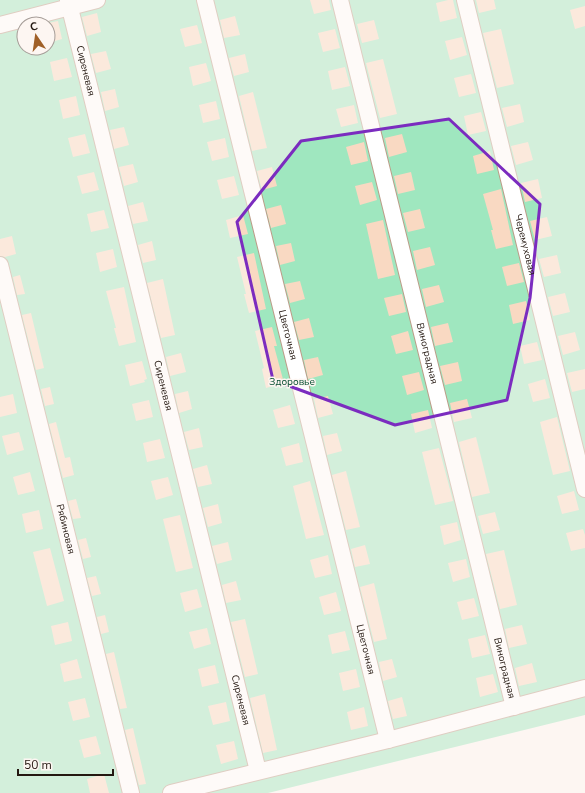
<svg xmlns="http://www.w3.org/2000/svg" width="585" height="793" viewBox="0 0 585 793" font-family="'Nunito Sans',sans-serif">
<rect width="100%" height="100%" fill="#fdf6f2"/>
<!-- green -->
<path fill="#9fe7bf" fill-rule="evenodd" d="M 0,0 L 585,0 L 585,715 L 268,793 L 0,793 ZM 24,24 L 48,24 L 48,48 L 24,48 Z"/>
<!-- building -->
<path fill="#f9d9c2" d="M 310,0 L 329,0 L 331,10 L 314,14 Z
M 448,0 L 453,0 L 457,18 L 440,22 L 436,3 Z
M 476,0 L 494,0 L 496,9 L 479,13 Z
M 585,6 L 585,26 L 575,29 L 570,10 Z
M 97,13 L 101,32 L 87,36 L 82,17 Z
M 235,16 L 240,35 L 224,38 L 220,20 Z
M 374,20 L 379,39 L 362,43 L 357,24 Z
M 58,21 L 62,39 L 48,43 L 48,23 Z
M 197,25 L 202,43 L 185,47 L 180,29 Z
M 335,29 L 340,48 L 323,52 L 318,33 Z
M 501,29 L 514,84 L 497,88 L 483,33 Z
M 462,37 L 467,55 L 450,60 L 445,41 Z
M 106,51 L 111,69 L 96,73 L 91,54 Z
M 245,54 L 249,72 L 234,76 L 229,58 Z
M 67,58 L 72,77 L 54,81 L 50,62 Z
M 383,59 L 397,114 L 380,118 L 366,63 Z
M 206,63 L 211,81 L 193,86 L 189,67 Z
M 345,67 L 350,86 L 332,90 L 328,71 Z
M 471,74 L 476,93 L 459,97 L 454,78 Z
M 115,89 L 119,107 L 105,111 L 101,92 Z
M 253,92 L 267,148 L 252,151 L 239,96 Z
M 76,96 L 80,115 L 63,119 L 59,100 Z
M 216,101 L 220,119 L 203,123 L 199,105 Z
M 520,104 L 524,122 L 507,127 L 502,108 Z
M 354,105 L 358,123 L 341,127 L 336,109 Z
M 481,112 L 486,131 L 468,135 L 464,116 Z
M 124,127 L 129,145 L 114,149 L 110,130 Z
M 85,134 L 90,153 L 73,157 L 68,138 Z
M 402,134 L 407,152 L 389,157 L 385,138 Z
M 225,138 L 229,157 L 212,161 L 207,142 Z
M 364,142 L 368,161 L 351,165 L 346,147 Z
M 528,142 L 533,160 L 516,165 L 511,146 Z
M 490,151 L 494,170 L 477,174 L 473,156 Z
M 133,164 L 138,182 L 124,186 L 119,167 Z
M 272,167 L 277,186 L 262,190 L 257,171 Z
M 94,172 L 99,190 L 82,194 L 77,176 Z
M 411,172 L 415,190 L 398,194 L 394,176 Z
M 234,176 L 239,195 L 222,199 L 217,180 Z
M 538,179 L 542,198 L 525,202 L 521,183 Z
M 372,182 L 377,200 L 360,205 L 355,186 Z
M 501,189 L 513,245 L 496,249 L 491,230 L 493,230 L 483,194 Z
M 143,202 L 148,221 L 133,224 L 128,206 Z
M 281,205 L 286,224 L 271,228 L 266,209 Z
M 420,209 L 425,228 L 408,232 L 403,213 Z
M 104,210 L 109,228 L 91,232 L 87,214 Z
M 243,215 L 248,234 L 230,238 L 226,220 Z
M 547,217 L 552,236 L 535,240 L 530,221 Z
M 383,220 L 395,275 L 378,279 L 366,224 Z
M 12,236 L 16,254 L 5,257 L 0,256 L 0,239 Z
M 152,241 L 156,260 L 143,263 L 138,245 Z
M 291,243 L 295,261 L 280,265 L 276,246 Z
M 430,247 L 435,265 L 417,270 L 413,251 Z
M 113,249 L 117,267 L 100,272 L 96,253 Z
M 254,253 L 266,309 L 249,313 L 244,294 L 246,294 L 237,257 Z
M 557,255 L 561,273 L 544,277 L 539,259 Z
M 519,263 L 524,282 L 507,286 L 502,267 Z
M 20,275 L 25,294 L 17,295 L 13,277 Z
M 163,279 L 175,335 L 161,338 L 147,283 Z
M 300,281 L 305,299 L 290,303 L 285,284 Z
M 439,285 L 444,302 L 426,307 L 422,289 Z
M 124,287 L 136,342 L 119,346 L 114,328 L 116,328 L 106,291 Z
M 565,293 L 570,312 L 553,316 L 548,297 Z
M 402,294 L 406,312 L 389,316 L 384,298 Z
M 526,301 L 530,320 L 513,324 L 509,305 Z
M 31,313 L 44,368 L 36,370 L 22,315 Z
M 309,318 L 314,337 L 299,340 L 294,322 Z
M 448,323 L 453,342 L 435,346 L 431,327 Z
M 272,327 L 277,346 L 274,346 L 284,383 L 266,388 L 262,369 L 264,368 L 255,331 Z
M 408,331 L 413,350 L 396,354 L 391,336 Z
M 575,332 L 580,350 L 563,355 L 558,336 Z
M 537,342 L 542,360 L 524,364 L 520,346 Z
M 181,353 L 186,372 L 170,376 L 166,357 Z
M 318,357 L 323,375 L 308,379 L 304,360 Z
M 142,361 L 147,379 L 144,380 L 145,382 L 130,386 L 125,365 Z
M 458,362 L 462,381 L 445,385 L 440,366 Z
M 585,369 L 585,389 L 572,392 L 567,373 Z
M 419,372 L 424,390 L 407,395 L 402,376 Z
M 545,379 L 550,398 L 533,402 L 528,384 Z
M 50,387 L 54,404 L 45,406 L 41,389 Z
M 188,391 L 192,409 L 179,413 L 175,394 Z
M 13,394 L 17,413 L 0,417 L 0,397 Z
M 328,396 L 333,414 L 318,418 L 314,399 Z
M 467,399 L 472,418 L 454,422 L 450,403 Z
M 149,400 L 153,417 L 136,421 L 132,404 Z
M 290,405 L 295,424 L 278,428 L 273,410 Z
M 428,410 L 432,428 L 415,433 L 411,414 Z
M 557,417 L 570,471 L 553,475 L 540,422 Z
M 56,422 L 65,458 L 70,457 L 74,475 L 63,478 L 49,424 Z
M 199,428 L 203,447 L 189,450 L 184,432 Z
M 19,432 L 24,450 L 7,455 L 2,436 Z
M 337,433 L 342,451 L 327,455 L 323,436 Z
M 476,437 L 490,493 L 472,497 L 459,442 Z
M 160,439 L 165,458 L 147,462 L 143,443 Z
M 299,443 L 303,462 L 286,466 L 281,448 Z
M 439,448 L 453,501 L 435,505 L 422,452 Z
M 207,465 L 212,484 L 198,487 L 193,469 Z
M 346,471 L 360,527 L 346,530 L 332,475 Z
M 30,472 L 35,491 L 18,495 L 13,477 Z
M 168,477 L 173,495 L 156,500 L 151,481 Z
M 310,481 L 324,535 L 306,539 L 293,486 Z
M 574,491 L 579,510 L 562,514 L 557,496 Z
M 76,499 L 81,518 L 73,519 L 68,501 Z
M 218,504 L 222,523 L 208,527 L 203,508 Z
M 39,510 L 43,529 L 26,533 L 22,514 Z
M 495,512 L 500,530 L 483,534 L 478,516 Z
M 180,515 L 193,568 L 176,572 L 163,519 Z
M 457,522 L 461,540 L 444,545 L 440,526 Z
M 583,529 L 585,535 L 585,548 L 571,551 L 566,533 Z
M 86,538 L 91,557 L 83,559 L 78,540 Z
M 228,542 L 232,560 L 217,564 L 212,546 Z
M 365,545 L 370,564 L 355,567 L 351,549 Z
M 50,548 L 64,601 L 47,606 L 33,552 Z
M 504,550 L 517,605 L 500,609 L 486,554 Z
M 328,555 L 332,574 L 315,578 L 310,560 Z
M 466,559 L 470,577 L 453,582 L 448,563 Z
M 96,576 L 101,594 L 92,596 L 87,578 Z
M 236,581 L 241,600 L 226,603 L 222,585 Z
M 374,583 L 387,639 L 374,642 L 360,587 Z
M 197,589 L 202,607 L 185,612 L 180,593 Z
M 336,592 L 341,611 L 324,615 L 319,597 Z
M 474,598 L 479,616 L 462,620 L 457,602 Z
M 105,615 L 109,632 L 101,634 L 97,617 Z
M 245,619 L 258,674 L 245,677 L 231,622 Z
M 68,622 L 72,641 L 55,645 L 51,626 Z
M 522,625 L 527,644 L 509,648 L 505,629 Z
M 207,628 L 211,644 L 194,649 L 189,632 Z
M 345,631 L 350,650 L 332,654 L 328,635 Z
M 485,635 L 490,654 L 472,658 L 468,639 Z
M 114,652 L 127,708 L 120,709 L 106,654 Z
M 77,659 L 82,678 L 64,682 L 60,664 Z
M 392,659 L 397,677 L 383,681 L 379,662 Z
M 532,663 L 537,682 L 519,686 L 515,668 Z
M 215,665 L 219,683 L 202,687 L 198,669 Z
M 356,669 L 360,687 L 343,691 L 339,673 Z
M 493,674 L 498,692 L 480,697 L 476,678 Z
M 265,694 L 277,750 L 263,753 L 250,698 Z
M 402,697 L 407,716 L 393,719 L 388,701 Z
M 85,698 L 90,717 L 73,721 L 68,702 Z
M 226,702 L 230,721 L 213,725 L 208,706 Z
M 364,707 L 368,726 L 351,730 L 347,712 Z
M 133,728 L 146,784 L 139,785 L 125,730 Z
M 96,736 L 101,754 L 84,758 L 79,740 Z
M 234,741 L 238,759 L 221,764 L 216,745 Z
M 104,774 L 109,793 L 90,793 L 87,779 Z"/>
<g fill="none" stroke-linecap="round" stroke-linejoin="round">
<!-- minor casing -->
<g stroke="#bc9c88" stroke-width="18">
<g id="minor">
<path id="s1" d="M 68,0 L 258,771"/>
<path id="s2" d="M 205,0 L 388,740"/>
<path id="s3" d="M 340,0 L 514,707"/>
<path id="s4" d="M 465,0 L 585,489"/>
<path d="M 0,25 L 97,0"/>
<path id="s5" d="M 0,265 L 131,793"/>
<path d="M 171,793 L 388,740 L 585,688"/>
</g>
</g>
<!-- minor -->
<use href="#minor" stroke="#fff" stroke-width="16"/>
</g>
<!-- marked area -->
<path d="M0 0H585V793H0ZM 449,119 L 540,204 L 530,298 L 507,400 L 395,425 L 273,380 L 237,222 L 301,141 Z" fill="#fdf6f2" fill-opacity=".55" fill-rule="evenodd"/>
<path fill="none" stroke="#7b2cbf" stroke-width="3" stroke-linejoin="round" d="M 449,119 L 540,204 L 530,298 L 507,400 L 395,425 L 273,380 L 237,222 L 301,141 Z"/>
<g text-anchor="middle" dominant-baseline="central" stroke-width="3" stroke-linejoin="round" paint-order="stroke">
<!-- street labels -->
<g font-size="10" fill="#241811" stroke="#fdf6f2">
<text stroke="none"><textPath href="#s1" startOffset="73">Сиреневая</textPath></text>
<text stroke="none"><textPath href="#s4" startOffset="252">Черемуховая</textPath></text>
<text stroke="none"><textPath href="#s2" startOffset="345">Цветочная</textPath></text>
<text stroke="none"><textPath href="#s3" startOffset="364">Виноградная</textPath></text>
<text stroke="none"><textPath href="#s1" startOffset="397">Сиреневая</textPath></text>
<text stroke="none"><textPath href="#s5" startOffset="272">Рябиновая</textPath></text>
<text stroke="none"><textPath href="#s2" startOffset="669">Цветочная</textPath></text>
<text stroke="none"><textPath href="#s3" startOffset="688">Виноградная</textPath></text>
<text stroke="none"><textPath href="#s1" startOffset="721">Сиреневая</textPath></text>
</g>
<!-- park labels -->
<g font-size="10" fill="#074d31" stroke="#fdf6f2">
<text x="292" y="382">Здоровье</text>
</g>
</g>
<!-- north arrow -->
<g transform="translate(36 36) rotate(347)"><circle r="19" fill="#fdf6f2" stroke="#a69d98"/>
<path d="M0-3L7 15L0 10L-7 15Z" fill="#a06028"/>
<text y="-6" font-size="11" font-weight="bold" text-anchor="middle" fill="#241811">С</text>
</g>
<!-- scale -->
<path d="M18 769v6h95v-6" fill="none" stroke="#241811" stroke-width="2"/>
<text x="24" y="769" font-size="12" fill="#241811" stroke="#fdf6f2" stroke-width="3" paint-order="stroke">50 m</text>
</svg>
